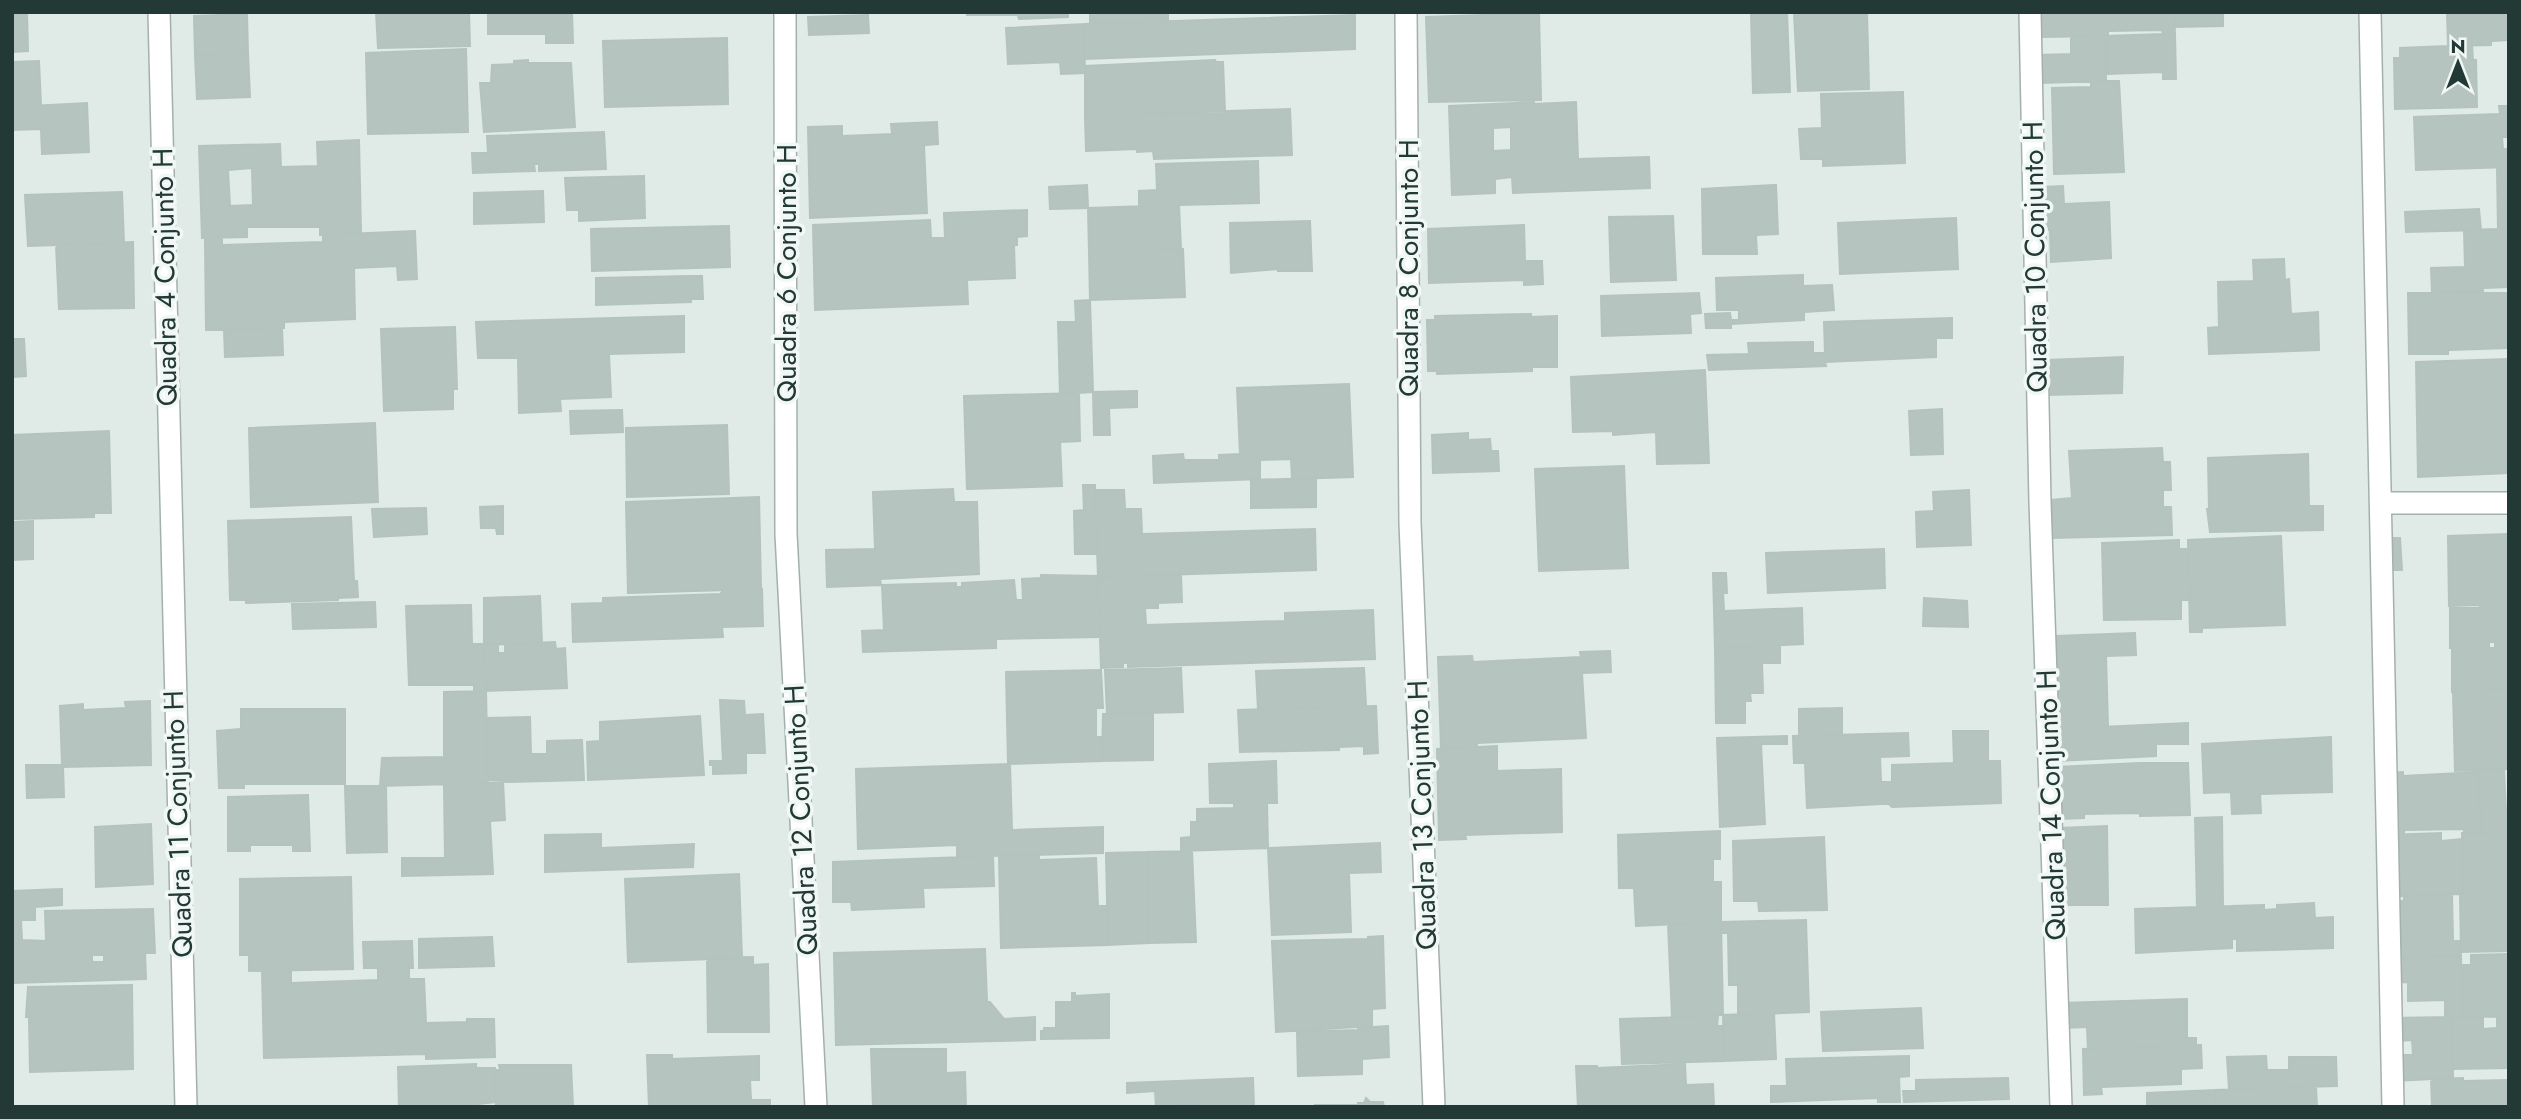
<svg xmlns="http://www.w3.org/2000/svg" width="2521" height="1119" viewBox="0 0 2521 1119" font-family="Jost,sans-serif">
<rect width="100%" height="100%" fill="#e0eae7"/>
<!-- building -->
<path fill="#b6c4c0" stroke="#b3c3be" stroke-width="2" fill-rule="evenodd" d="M 12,12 L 27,12 L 28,51 L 12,52 Z
M 376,12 L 469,12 L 470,46 L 378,48 Z
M 488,12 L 572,12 L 573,43 L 546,43 L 546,34 L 488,34 Z
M 967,12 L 1068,12 L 1068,17 L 1019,19 L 1018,15 L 967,15 Z
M 1090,12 L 1168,12 L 1168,21 L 1090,24 Z
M 1751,12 L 1787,12 L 1790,92 L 1753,93 Z
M 1867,12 L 1869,89 L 1798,91 L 1794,13 Z
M 2037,12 L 2174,12 L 2175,34 L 2163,34 L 2162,30 L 2108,31 L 2108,36 L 2038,37 Z
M 2174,12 L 2223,12 L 2223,26 L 2174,27 Z
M 2447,12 L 2509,12 L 2509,40 L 2491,41 L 2491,45 L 2448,46 Z
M 1539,13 L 1541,100 L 1429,102 L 1426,17 Z
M 247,14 L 248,53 L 195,55 L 194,16 Z
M 868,15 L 869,33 L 809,35 L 808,17 Z
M 1355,15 L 1355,49 L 1085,59 L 1085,24 Z
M 1084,24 L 1085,73 L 1061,74 L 1060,62 L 1008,64 L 1006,28 Z
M 2163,34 L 2175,34 L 2176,79 L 2163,79 L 2163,72 L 2107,74 L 2106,36 Z
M 2071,36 L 2105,36 L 2106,81 L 2040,83 L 2039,55 L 2071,54 Z
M 727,38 L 728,104 L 605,107 L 603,41 Z
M 2472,45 L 2473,60 L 2476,60 L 2477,107 L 2395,109 L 2394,58 L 2400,58 L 2400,48 Z
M 466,49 L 468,132 L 368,134 L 366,53 Z
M 248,53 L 250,97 L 197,99 L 195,55 Z
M 528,60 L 528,63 L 571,63 L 575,127 L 484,132 L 480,83 L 491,83 L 492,65 L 514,64 L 514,61 Z
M 1215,60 L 1216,62 L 1223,62 L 1225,112 L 1085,116 L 1085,66 Z
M 39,61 L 41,106 L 12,107 L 12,62 Z
M 2091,81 L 2119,81 L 2124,172 L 2054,174 L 2052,88 L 2091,87 Z
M 1903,92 L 1905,163 L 1823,166 L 1823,159 L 1801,159 L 1799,129 L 1822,128 L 1821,94 Z
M 1534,102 L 1534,104 L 1576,102 L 1578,159 L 1649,157 L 1650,188 L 1513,193 L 1512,177 L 1495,179 L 1495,193 L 1452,195 L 1449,106 ZM 1511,127 L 1511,150 L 1493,151 L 1493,128 Z
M 87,103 L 89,152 L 42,154 L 41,129 L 12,130 L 12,107 Z
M 2499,106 L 2509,106 L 2509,137 L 2502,137 L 2503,149 L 2509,149 L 2509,167 L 2416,170 L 2414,117 L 2500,114 Z
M 1290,109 L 1292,155 L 1154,159 L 1153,151 L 1137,152 L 1137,149 L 1086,151 L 1085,116 Z
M 937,122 L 938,144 L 924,145 L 927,213 L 810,218 L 808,127 L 842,126 L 842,136 L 892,134 L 891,124 Z
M 604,132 L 606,169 L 539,171 L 539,164 L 534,164 L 535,171 L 473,173 L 472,153 L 488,153 L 487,136 Z
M 359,140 L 361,233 L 320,235 L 320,227 L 247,227 L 247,237 L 202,238 L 199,146 L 280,144 L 281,167 L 318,166 L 317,142 ZM 252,168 L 253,205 L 230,206 L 228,170 Z
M 1258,161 L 1259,203 L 1139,206 L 1139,191 L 1157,190 L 1156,164 Z
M 2509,167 L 2509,229 L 2498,229 L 2497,168 Z
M 644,176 L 645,218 L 579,221 L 579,210 L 567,210 L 565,178 Z
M 1087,185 L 1088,208 L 1050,209 L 1049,187 Z
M 1774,185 L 1776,185 L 1778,234 L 1756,235 L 1757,254 L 1703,254 L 1702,189 Z
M 2063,186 L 2064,204 L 2109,202 L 2111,258 L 2051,262 L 2050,230 L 2048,230 L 2047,206 L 2044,206 L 2043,187 Z
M 543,191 L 544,222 L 474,224 L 474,193 Z
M 122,192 L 124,243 L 28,246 L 25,195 Z
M 1179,205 L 1181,249 L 1089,252 L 1088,208 Z
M 2479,209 L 2481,230 L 2406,232 L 2405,212 Z
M 1027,210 L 1027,236 L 1017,237 L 1017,245 L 1014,245 L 1015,278 L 967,280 L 968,304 L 815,310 L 813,225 L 930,220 L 931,238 L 945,238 L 944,213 Z
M 1673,216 L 1676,280 L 1611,282 L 1609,217 Z
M 1956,218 L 1958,269 L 1840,274 L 1838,223 Z
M 1310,221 L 1312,271 L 1278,271 L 1278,269 L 1231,273 L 1230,223 Z
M 1524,225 L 1525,261 L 1542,261 L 1543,284 L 1524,285 L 1524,280 L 1429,283 L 1428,229 Z
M 729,226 L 730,267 L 592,271 L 591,229 Z
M 2498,229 L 2509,229 L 2509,287 L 2483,288 L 2483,291 L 2432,293 L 2431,268 L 2465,267 L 2464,230 Z
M 415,231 L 417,279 L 398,280 L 397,266 L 354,268 L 355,319 L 284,322 L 284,328 L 206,330 L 205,238 L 222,238 L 222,245 L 323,242 L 323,235 Z
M 133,242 L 134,308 L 59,309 L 56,245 Z
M 1183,249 L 1185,297 L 1090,300 L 1089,252 Z
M 2284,259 L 2285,280 L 2289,279 L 2291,314 L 2318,312 L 2319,350 L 2209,354 L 2208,328 L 2219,327 L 2218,282 L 2254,281 L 2253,260 Z
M 1803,275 L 1803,286 L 1832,285 L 1834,310 L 1804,312 L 1804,320 L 1731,324 L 1731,328 L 1706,328 L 1705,314 L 1730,313 L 1731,320 L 1739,320 L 1739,310 L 1717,310 L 1716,278 Z
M 689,276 L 702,276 L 703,299 L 691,299 L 691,302 L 596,305 L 596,278 Z
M 1699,293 L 1701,313 L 1690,314 L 1691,333 L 1602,336 L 1601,296 Z
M 2408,293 L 2509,293 L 2509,348 L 2448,350 L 2448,354 L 2409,354 Z
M 1090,300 L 1093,392 L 1060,394 L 1058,322 L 1076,322 L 1075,301 Z
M 1531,314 L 1531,317 L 1557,316 L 1557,367 L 1532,367 L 1532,371 L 1437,374 L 1437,371 L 1428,371 L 1427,320 L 1435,320 L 1435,316 Z
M 684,316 L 684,352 L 609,354 L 611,397 L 560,399 L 561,411 L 519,413 L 518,358 L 478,358 L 476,322 Z
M 1952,318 L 1952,338 L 1936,338 L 1936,357 L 1825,362 L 1826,366 L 1709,370 L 1707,355 L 1749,354 L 1748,343 L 1813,342 L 1813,353 L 1825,353 L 1824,322 Z
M 455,327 L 457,389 L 453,389 L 453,409 L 384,411 L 381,329 Z
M 282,328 L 283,355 L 225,357 L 224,330 Z
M 12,339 L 24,339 L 26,376 L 12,377 Z
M 2123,357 L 2122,393 L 2048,395 L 2047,360 Z
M 2509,359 L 2509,473 L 2418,477 L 2416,362 Z
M 1705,370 L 1709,463 L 1657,464 L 1656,432 L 1613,435 L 1613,431 L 1573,432 L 1571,377 Z
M 1349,384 L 1353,477 L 1292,479 L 1291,459 L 1260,460 L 1260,479 L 1154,483 L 1153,456 L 1183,454 L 1184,460 L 1219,460 L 1219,455 L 1240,454 L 1237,388 Z
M 1137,391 L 1137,407 L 1109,408 L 1110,435 L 1094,435 L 1093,392 Z
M 1079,393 L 1080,441 L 1060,442 L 1062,486 L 967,489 L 964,396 Z
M 1942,409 L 1943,454 L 1911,455 L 1909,411 Z
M 622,410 L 623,432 L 571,434 L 570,411 Z
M 375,423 L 378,502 L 251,507 L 249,428 Z
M 727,425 L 729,494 L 627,497 L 626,428 Z
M 109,431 L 111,513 L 94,513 L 94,517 L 15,519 L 12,517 L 12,435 Z
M 1468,433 L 1468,440 L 1490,439 L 1491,451 L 1498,451 L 1499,471 L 1433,473 L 1432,435 Z
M 2162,448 L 2163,462 L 2170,462 L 2171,490 L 2163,490 L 2163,507 L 2171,507 L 2172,535 L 2052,538 L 2052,500 L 2072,498 L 2069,451 Z
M 2308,454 L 2309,506 L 2323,506 L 2323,530 L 2210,532 L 2207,509 L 2209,509 L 2208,458 Z
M 1624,466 L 1628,568 L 1539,571 L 1535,469 Z
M 1316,478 L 1316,507 L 1251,508 L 1251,480 Z
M 1083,485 L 1095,485 L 1097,554 L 1075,554 L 1074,511 L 1084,510 Z
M 953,489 L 954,502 L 977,502 L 979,574 L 880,579 L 881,585 L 827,587 L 826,550 L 875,549 L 873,492 Z
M 1095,490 L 1124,490 L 1125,509 L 1141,509 L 1142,534 L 1315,529 L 1316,570 L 1098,577 Z
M 1969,490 L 1971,545 L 1917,547 L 1916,512 L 1934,511 L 1933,492 Z
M 759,497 L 761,589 L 628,593 L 626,502 Z
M 503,506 L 503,534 L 497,534 L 496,528 L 481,528 L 480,507 Z
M 426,508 L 427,534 L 374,537 L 372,509 Z
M 351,517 L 354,581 L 357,581 L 358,597 L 338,598 L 338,600 L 246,603 L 246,600 L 230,600 L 228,521 Z
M 33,521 L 33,559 L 12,560 L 12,522 Z
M 2509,534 L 2509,648 L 2495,648 L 2495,642 L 2489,642 L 2489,648 L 2450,648 L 2450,608 L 2480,608 L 2480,605 L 2449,606 L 2448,536 Z
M 2281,536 L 2285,625 L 2202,628 L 2202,632 L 2190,632 L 2188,540 Z
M 2380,538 L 2400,538 L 2402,570 L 2381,570 Z
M 2179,540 L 2179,549 L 2188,549 L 2190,600 L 2181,600 L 2181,619 L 2104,620 L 2102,543 Z
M 1884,549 L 1885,588 L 1768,593 L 1766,553 Z
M 1713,573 L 1726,573 L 1727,593 L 1723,593 L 1724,611 L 1802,608 L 1803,644 L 1715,648 Z
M 1181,574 L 1182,602 L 1158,603 L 1158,608 L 1145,608 L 1146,625 L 1285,621 L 1285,613 L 1373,610 L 1375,659 L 1128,667 L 1128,663 L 1123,663 L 1123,667 L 1101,668 L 1098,577 Z
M 1041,575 L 1098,576 L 1100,637 L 996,639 L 996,648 L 863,652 L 862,631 L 884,630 L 882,585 L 956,583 L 956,587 L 962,587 L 962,583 L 1014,580 L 1016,600 L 1023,600 L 1022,579 L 1041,578 Z
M 762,589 L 763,626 L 722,627 L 723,637 L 573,642 L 572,604 L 603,603 L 603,598 L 721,594 L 721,590 Z
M 540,596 L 542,643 L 484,645 L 484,598 Z
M 1924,598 L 1967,601 L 1968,627 L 1923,626 Z
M 375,602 L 376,627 L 293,629 L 292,604 Z
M 471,605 L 472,644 L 484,644 L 486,691 L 474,691 L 474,685 L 409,685 L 406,606 Z
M 2135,633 L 2136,655 L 2106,656 L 2108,727 L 2058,729 L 2056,636 Z
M 555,642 L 556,649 L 565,648 L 567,688 L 486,691 L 484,645 L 498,644 L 498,653 L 505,653 L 505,644 Z
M 1780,645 L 1780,663 L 1762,663 L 1763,693 L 1750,693 L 1751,701 L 1745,701 L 1745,723 L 1716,723 L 1715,648 Z
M 2452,648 L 2509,648 L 2509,689 L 2452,692 Z
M 1610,651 L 1611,672 L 1582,673 L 1586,738 L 1477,743 L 1477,747 L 1441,749 L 1438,657 L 1472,656 L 1473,662 L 1581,657 L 1580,652 Z
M 1181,668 L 1183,712 L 1107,714 L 1105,670 Z
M 1364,668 L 1366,706 L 1258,710 L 1256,671 Z
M 1101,670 L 1103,708 L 1096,708 L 1096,737 L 1102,737 L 1102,761 L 1008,764 L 1006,672 Z
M 2509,689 L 2509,709 L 2506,709 L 2508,769 L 2455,771 L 2453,692 Z
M 486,691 L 488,783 L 380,786 L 382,758 L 444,757 L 444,692 Z
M 720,700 L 744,701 L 745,715 L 763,714 L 765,753 L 746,753 L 746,773 L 713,774 L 713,765 L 710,765 L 710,761 L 723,761 Z
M 150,701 L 151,765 L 63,767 L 64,797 L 27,798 L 26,765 L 62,765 L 60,706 L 83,704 L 83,710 L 126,708 L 125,702 Z
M 1376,706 L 1378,753 L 1364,754 L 1364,746 L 1339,747 L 1339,750 L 1240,752 L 1238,710 Z
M 1842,708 L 1842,735 L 1799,736 L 1799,709 Z
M 241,709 L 345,709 L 345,784 L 244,784 L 244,788 L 219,788 L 217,731 L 241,729 Z
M 1153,713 L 1153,760 L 1102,761 L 1103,714 Z
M 700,716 L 704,775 L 588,780 L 587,742 L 600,741 L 600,722 Z
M 530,717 L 531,754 L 547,754 L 547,741 L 582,740 L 584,780 L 503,782 L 503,780 L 488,780 L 486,718 Z
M 2188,723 L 2188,744 L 2156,744 L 2156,756 L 2057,761 L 2056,729 Z
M 1953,731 L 1988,731 L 1988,761 L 2000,761 L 2001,803 L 1892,807 L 1889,804 L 1882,804 L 1807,808 L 1805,763 L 1794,763 L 1793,736 L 1908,733 L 1909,756 L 1880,757 L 1881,782 L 1892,782 L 1892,765 L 1954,763 Z
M 1787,736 L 1787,744 L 1761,744 L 1765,824 L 1720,827 L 1717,738 Z
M 2331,737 L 2332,792 L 2260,794 L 2261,813 L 2232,814 L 2231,792 L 2204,793 L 2202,744 Z
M 1497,746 L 1497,771 L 1561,769 L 1562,832 L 1465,835 L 1466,839 L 1439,840 L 1437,749 Z
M 1276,761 L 1277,803 L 1210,803 L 1209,764 Z
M 2140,763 L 2188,763 L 2190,815 L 2140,816 L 2140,813 L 2084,814 L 2084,818 L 2060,819 L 2057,767 Z
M 1010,764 L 1012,830 L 1103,827 L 1103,853 L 957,857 L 957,845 L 858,849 L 856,769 Z
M 2504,769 L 2507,832 L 2481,833 L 2479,770 Z
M 2403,772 L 2403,776 L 2479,772 L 2481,833 L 2464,833 L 2464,829 L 2404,830 L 2404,835 L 2388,835 L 2387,773 Z
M 503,782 L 505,820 L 490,821 L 493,874 L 402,876 L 402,858 L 445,858 L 444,785 Z
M 345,786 L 386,786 L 387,852 L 347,853 Z
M 308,795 L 310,851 L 293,851 L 293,845 L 250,845 L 250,851 L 228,851 L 228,797 Z
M 1234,803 L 1267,803 L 1268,848 L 1181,851 L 1181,838 L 1191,837 L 1191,822 L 1197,822 L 1197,809 L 1234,808 Z
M 2222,817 L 2223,906 L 2197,907 L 2195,818 Z
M 151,824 L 153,884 L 96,887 L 95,827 Z
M 2107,826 L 2108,905 L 2061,905 L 2060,828 Z
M 1720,831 L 1720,859 L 1713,859 L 1713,882 L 1721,882 L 1721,922 L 1636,926 L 1634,888 L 1619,888 L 1618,835 Z
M 2508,832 L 2509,893 L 2463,894 L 2462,833 Z
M 2441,833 L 2441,841 L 2462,839 L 2463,894 L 2398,896 L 2388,835 Z
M 601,834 L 601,848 L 694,844 L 693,867 L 545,872 L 545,835 Z
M 1824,837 L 1827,910 L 1759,911 L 1758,901 L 1734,901 L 1733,841 Z
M 1380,843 L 1381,872 L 1349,873 L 1351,932 L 1272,935 L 1268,848 Z
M 1192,851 L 1196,942 L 1148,943 L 1147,852 Z
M 1147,852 L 1148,943 L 1108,945 L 1106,853 Z
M 1039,854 L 1039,860 L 1096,858 L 1098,906 L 1108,906 L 1108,945 L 1001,948 L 999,856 Z
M 990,856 L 993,856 L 994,886 L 923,888 L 924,907 L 852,910 L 851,902 L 833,902 L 833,862 Z
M 739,874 L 742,958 L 628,962 L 625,879 Z
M 351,877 L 353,969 L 249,971 L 249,955 L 240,955 L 240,879 Z
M 62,889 L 62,905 L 35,907 L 35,920 L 21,920 L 22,940 L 46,941 L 45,911 L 153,909 L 155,953 L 145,953 L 146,979 L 12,983 L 12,891 ZM 92,955 L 104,955 L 104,962 L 92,962 Z
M 2509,893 L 2509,951 L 2461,952 L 2460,894 Z
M 2452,894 L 2453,941 L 2460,941 L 2461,956 L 2389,957 L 2398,901 L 2404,901 L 2404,896 Z
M 2314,903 L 2315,918 L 2333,917 L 2333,948 L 2237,951 L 2237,939 L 2232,939 L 2232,906 L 2264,905 L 2264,910 L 2277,909 L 2277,905 Z
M 2232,906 L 2232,948 L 2136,953 L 2135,909 Z
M 1806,920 L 1809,1012 L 1738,1015 L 1738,985 L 1729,985 L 1728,933 L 1722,933 L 1721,922 Z
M 1721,922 L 1723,1015 L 1672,1017 L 1668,924 Z
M 1383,936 L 1385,1008 L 1372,1009 L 1372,1026 L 1276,1032 L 1272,941 L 1368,939 L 1368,937 Z
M 492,937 L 494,966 L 419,968 L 419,939 Z
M 412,941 L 413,968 L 364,968 L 363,942 Z
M 985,949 L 987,1002 L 990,1002 L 1004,1019 L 1035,1017 L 1035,1040 L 836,1045 L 834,953 Z
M 2509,954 L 2509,1016 L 2462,1017 L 2461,965 L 2471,965 L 2471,955 Z
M 2461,956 L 2462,1017 L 2445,1017 L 2445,1000 L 2408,1001 L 2408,982 L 2391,983 L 2391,957 Z
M 753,957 L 753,965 L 768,964 L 769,1032 L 708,1032 L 707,958 Z
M 378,968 L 409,968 L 409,979 L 424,979 L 426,1023 L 467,1022 L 467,1019 L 494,1019 L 495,1057 L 426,1059 L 426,1054 L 264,1058 L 262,971 L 291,970 L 291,983 L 378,980 Z
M 132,985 L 133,1069 L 30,1072 L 29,1017 L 26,1017 L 28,987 Z
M 1072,993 L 1075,993 L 1075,996 L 1109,994 L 1109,1038 L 1041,1039 L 1041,1031 L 1044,1031 L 1044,1028 L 1056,1028 L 1056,1002 L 1072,1002 Z
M 2187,999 L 2187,1038 L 2196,1038 L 2196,1045 L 2088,1049 L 2087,1027 L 2063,1028 L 2062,1003 Z
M 1921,1008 L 1923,1048 L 1823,1051 L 1821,1012 Z
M 1774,1013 L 1776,1059 L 1724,1061 L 1723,1015 Z
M 1718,1016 L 1717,1026 L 1723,1026 L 1724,1061 L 1622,1064 L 1620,1019 Z
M 2509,1016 L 2509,1068 L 2453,1069 L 2452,1017 L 2483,1017 L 2483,1029 L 2497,1028 L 2497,1017 Z
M 2452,1017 L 2453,1078 L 2393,1081 L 2393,1055 L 2413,1055 L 2412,1040 L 2400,1041 L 2391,1018 Z
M 1388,1026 L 1389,1057 L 1362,1059 L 1362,1074 L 1298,1076 L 1297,1032 L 1358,1030 L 1358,1028 Z
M 2201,1045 L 2202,1068 L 2181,1069 L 2181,1084 L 2101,1087 L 2102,1094 L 2084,1095 L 2083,1049 Z
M 871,1049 L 946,1049 L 946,1073 L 965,1072 L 966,1107 L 873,1107 Z
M 647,1055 L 672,1055 L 672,1059 L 759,1056 L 759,1080 L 750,1080 L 751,1100 L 770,1100 L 770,1107 L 649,1107 Z
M 1909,1056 L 1909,1076 L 1899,1077 L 1900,1102 L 1878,1102 L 1878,1098 L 1771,1102 L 1771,1086 L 1787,1086 L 1786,1059 Z
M 2266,1056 L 2267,1070 L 2289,1070 L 2289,1057 L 2336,1057 L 2337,1086 L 2229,1089 L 2227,1057 Z
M 476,1064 L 476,1068 L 495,1068 L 496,1102 L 478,1104 L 478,1107 L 399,1107 L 398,1067 Z
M 1685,1064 L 1686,1085 L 1713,1084 L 1714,1107 L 1578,1107 L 1576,1066 L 1597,1066 L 1597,1068 Z
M 499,1065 L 571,1065 L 573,1107 L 496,1107 L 495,1070 L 500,1070 Z
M 1253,1078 L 1254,1107 L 1202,1107 L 1202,1102 L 1199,1102 L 1200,1104 L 1156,1107 L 1155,1091 L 1127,1093 L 1127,1083 Z
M 2008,1078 L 2009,1099 L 1904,1102 L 1903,1091 L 1916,1091 L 1916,1080 Z
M 2463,1078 L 2463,1081 L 2509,1080 L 2509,1107 L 2432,1107 L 2431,1079 Z
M 2316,1087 L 2317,1107 L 2215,1107 L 2215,1090 Z
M 2215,1090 L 2215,1107 L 2147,1107 L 2147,1093 Z
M 1366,1098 L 1370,1102 L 1383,1102 L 1384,1107 L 1315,1107 L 1315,1105 L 1358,1105 L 1358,1103 L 1364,1103 Z"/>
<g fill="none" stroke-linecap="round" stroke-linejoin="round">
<!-- minor casing -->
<g stroke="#a3b1ae" stroke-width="24">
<path id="minor" d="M 159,12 L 186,1107
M 785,12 L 786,534 L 816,1107
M 1406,12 L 1410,523 L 1434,1107
M 2030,12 L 2040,502 L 2061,1107
M 2370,12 L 2393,1107
M 2381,503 L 2509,503"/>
</g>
<!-- minor -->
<use href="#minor" stroke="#fff" stroke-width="21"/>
</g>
<g text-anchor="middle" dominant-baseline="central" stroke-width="7" stroke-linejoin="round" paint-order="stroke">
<!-- street labels -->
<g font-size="28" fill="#223935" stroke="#f0f7f4">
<text transform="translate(2035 257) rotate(-91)">Quadra 10 Conjunto H</text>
<text transform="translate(1408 268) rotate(-90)">Quadra 8 Conjunto H</text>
<text transform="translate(786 273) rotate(-90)">Quadra 6 Conjunto H</text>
<text transform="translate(165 277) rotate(-91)">Quadra 4 Conjunto H</text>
<text transform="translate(2051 805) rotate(-92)">Quadra 14 Conjunto H</text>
<text transform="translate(1422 815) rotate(-92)">Quadra 13 Conjunto H</text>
<text transform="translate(801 820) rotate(-93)">Quadra 12 Conjunto H</text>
<text transform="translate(178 824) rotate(-92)">Quadra 11 Conjunto H</text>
</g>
</g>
<!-- border -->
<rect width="2521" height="1119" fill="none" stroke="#223935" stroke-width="28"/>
<!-- north arrow -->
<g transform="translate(2458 63)" stroke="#f0f7f4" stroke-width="5" paint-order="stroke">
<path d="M0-5L12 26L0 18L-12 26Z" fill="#223935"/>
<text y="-10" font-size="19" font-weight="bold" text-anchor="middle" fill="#223935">N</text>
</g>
</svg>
